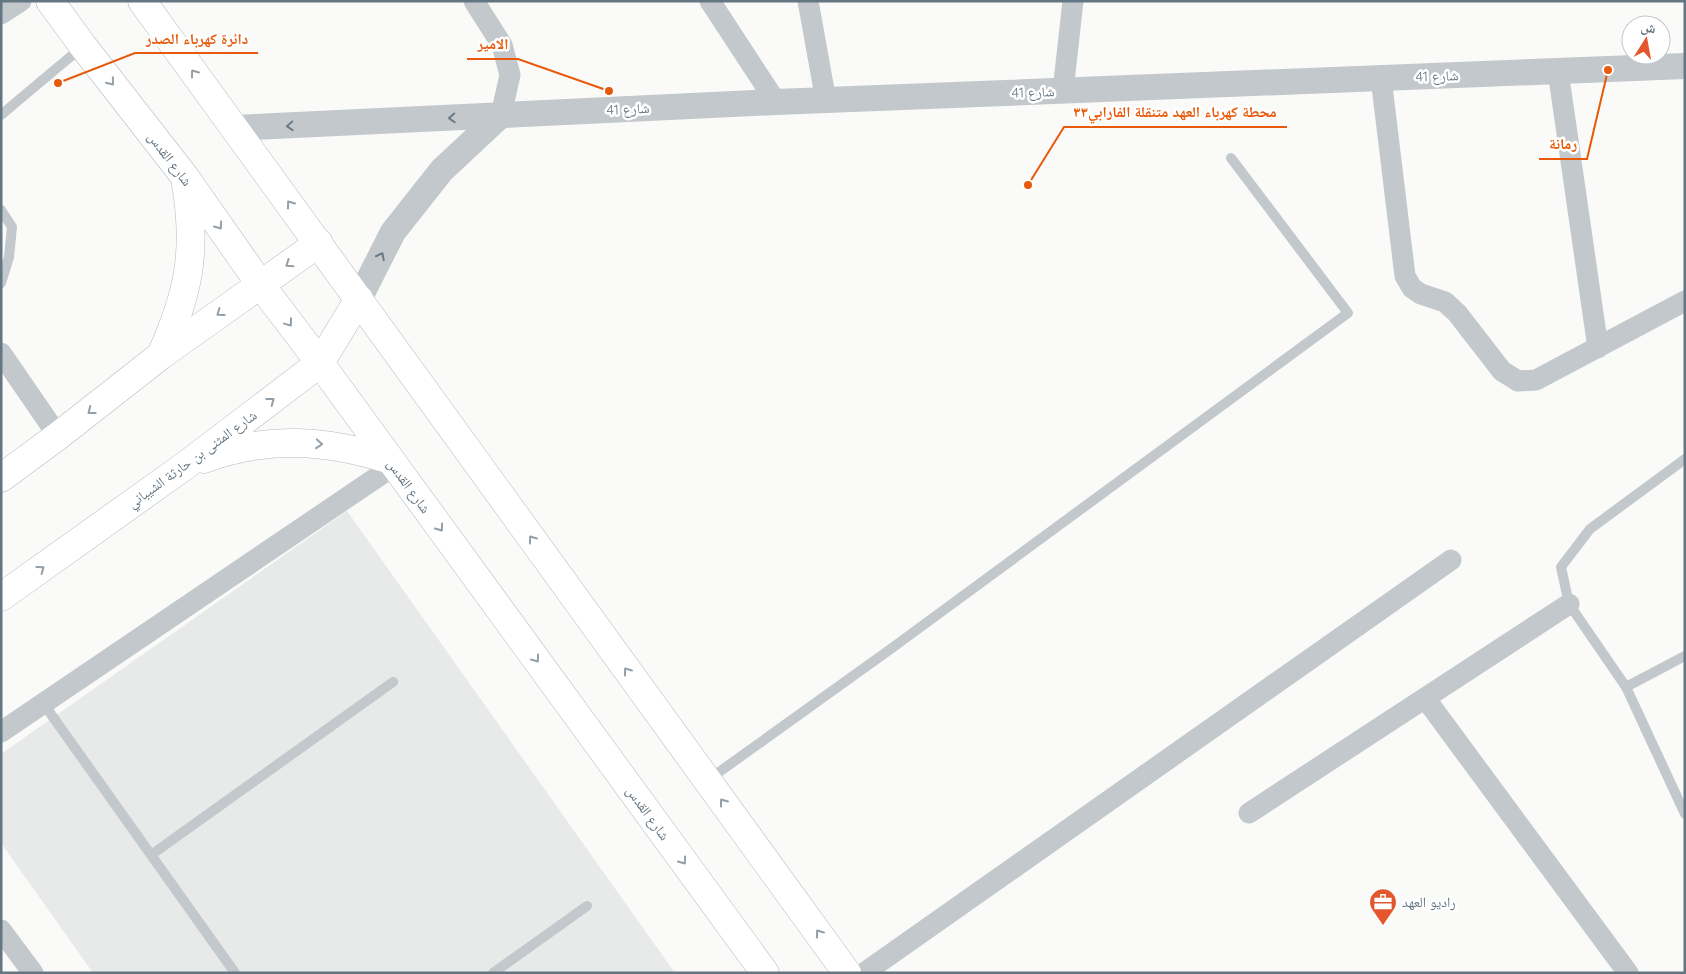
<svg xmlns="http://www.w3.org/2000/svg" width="1686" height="974" viewBox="0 0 1686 974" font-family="Quicksand,'Noto Naskh Arabic',sans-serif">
<rect width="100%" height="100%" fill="#fafaf8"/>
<!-- built -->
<path fill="#e8e9e9" d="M 347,511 L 675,973 L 93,973 L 1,843 L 1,754 Z"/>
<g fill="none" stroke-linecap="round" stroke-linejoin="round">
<!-- primary casing -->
<g stroke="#b5babe" stroke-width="29">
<path id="primary" d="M 50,1 L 83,46 L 185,177 L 260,284 L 320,363 L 765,973
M 142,1 L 847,973
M 161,355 C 189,293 197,251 186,184
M 204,459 C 268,435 327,440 391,460
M 1,478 L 58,436 L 160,356 L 319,243
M 1,597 L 186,465 L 320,363 L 359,299"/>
</g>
<!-- service -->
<path stroke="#c3c8cc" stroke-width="10" d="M 1,115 L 82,47
M 1,210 L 12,227 L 9,257 L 1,283
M 1685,459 L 1590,529 L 1561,567 L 1569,604 L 1626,687 L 1685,814
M 1626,687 L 1685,656
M 43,703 L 235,973
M 708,780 L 892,648 L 1348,313 L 1231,158
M 151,855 L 393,682
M 493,973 L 587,906"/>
<!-- minor -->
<path stroke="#c3c8cc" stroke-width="21" d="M 474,1 L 502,45 L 510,75 L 501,115
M 710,1 L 776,102
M 808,1 L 826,101
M 1,14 L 21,1
M 1558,71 L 1598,348
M 1381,78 L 1405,276 L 1412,288 L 1421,294 L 1445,302 L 1457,313 L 1502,371 L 1518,381 L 1536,380 L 1685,301
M 1063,91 L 1073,1
M 1,353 L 58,436
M 1425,698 L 1628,973
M 1,732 L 395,465
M 1249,813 L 1569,604
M 1,930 L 33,973
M 864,973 L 1451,560"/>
<!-- tertiary -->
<path stroke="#c3c8cc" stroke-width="26" d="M 234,128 L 776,102 L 1685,66
M 359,299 L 393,232 L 442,170 L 501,115"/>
<!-- primary -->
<use href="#primary" stroke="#fff" stroke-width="28"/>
</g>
<!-- one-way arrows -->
<defs><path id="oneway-chevron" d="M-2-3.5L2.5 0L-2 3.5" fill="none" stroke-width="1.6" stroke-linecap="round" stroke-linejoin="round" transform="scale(1.25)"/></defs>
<g stroke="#939fa8">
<use href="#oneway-chevron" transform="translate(194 73) rotate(-126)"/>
<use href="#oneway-chevron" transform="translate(111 82) rotate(52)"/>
<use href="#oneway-chevron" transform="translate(290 204) rotate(-126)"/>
<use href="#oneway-chevron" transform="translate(219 226) rotate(55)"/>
<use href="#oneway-chevron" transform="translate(289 264) rotate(145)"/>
<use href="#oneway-chevron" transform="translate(220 313) rotate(144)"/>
<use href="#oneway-chevron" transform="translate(289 323) rotate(53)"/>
<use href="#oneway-chevron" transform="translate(271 401) rotate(-37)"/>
<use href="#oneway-chevron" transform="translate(91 411) rotate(142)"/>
<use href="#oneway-chevron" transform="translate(319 444) rotate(5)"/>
<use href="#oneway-chevron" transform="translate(440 528) rotate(54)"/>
<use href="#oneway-chevron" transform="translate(532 539) rotate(-126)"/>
<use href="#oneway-chevron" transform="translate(41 569) rotate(-36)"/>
<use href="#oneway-chevron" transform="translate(536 659) rotate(54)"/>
<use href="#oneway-chevron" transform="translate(627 671) rotate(-126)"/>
<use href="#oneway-chevron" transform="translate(723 802) rotate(-126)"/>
<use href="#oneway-chevron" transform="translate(683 861) rotate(54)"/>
<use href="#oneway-chevron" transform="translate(819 933) rotate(-126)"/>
</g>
<g stroke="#6a7a87">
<use href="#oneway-chevron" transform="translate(452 118) rotate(177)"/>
<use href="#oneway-chevron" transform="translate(290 126) rotate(177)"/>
<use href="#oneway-chevron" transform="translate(381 256) rotate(-63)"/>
</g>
<!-- icons -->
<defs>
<g id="office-pin" transform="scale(1.4375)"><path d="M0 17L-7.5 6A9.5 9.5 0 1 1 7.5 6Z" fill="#e4572e" stroke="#fff"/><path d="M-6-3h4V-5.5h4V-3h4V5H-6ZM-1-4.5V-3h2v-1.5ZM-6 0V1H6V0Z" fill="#fff"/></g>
</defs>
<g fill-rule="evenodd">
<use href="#office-pin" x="1383" y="902"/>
</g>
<g text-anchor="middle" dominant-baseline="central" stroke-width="5" stroke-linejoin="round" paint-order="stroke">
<!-- street labels -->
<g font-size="14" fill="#657683" stroke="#fff">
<text transform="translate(1437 76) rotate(-2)">شارع 41</text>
<text transform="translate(1033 92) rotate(-2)">شارع 41</text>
<text transform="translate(628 109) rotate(-3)">شارع 41</text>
<text transform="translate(170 159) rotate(53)">شارع القدس</text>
<text transform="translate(192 459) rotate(-36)">شارع المثنى بن حارثة الشيباني</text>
<text transform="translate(409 486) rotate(54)">شارع القدس</text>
<text transform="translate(648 813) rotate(54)">شارع القدس</text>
</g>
<!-- poi labels -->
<g font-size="14" fill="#657683" stroke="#fff" text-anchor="start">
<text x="1402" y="902">راديو العهد</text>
</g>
</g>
<!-- callouts -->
<path fill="none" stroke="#e8590c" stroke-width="2" d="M58 83L135 53H258M609 91L518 59H467M1028 185L1064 127H1287M1608 70L1587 159H1539"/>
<g fill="#e8590c" stroke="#fff" stroke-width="2">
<circle cx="58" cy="83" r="5"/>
<circle cx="609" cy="91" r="5"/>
<circle cx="1028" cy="185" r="5"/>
<circle cx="1608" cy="70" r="5"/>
</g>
<g font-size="15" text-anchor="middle" font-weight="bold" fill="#e8590c" stroke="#fff" stroke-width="5" stroke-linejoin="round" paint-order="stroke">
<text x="197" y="44">دائرة كهرباء الصدر</text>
<text x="493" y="49">الامير</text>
<text x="1175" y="117">محطة كهرباء العهد متنقلة الفارابي٣٣</text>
<text x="1563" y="149">رمانة</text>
</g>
<!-- border -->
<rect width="1686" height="974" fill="none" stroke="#657683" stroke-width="5"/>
<!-- north arrow -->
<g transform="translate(1646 40) rotate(11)"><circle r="24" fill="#ffffff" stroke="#c1c8cd"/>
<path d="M0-4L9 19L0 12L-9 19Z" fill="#e4572e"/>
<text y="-8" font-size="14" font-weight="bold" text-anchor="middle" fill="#657683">ش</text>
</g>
</svg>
